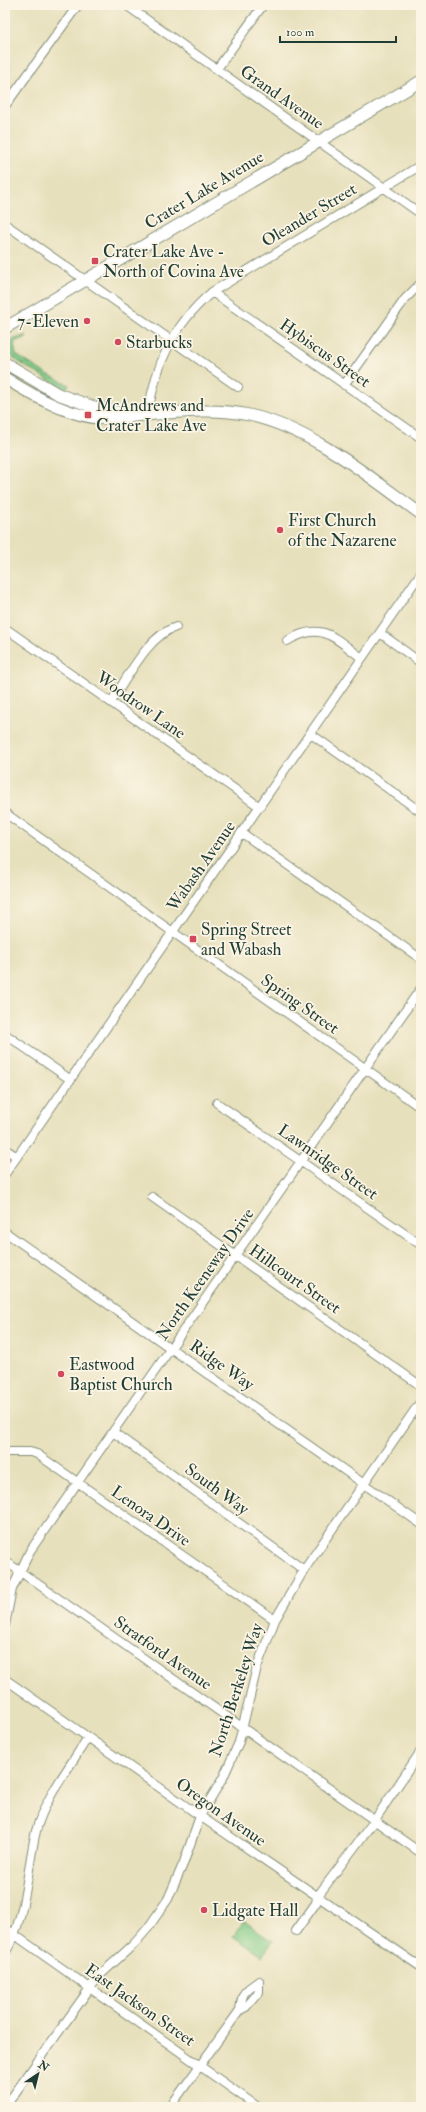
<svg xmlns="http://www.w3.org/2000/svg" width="426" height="2112" viewBox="0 0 426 2112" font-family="'IM FELL Double Pica',serif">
<rect width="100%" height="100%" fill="#fcf5e5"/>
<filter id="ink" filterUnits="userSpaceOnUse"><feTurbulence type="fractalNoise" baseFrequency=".025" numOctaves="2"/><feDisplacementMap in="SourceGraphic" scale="8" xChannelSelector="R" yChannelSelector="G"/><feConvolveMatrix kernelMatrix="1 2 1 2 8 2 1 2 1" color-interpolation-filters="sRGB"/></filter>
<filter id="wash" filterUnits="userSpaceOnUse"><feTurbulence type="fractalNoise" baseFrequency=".012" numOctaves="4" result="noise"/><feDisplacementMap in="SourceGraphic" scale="16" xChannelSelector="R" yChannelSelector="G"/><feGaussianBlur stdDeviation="0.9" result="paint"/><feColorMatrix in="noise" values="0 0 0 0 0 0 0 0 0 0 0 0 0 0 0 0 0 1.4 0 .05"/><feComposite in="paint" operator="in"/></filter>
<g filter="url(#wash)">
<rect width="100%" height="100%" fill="#e7e0bc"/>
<!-- green -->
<path fill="#84cc88" stroke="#52845e" d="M 27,335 L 25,338 L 16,341 L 14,344 L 16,355 L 43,372 L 69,385 L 66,389 C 54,382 18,364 11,355 C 8,349 10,345 12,340 Z
M 244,1921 L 273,1941 L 262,1956 L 233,1936 Z"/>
</g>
<g filter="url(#ink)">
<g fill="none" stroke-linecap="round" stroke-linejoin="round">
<!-- minor casing -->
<g stroke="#838e78" stroke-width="10">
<path id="minor" d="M 126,5 L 421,214
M 217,69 L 263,5
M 5,106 L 78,5
M 5,224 L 238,387
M 212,292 L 421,438
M 344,385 L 405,299 L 421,283
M 148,415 C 155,365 173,325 212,292 L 421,165
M 5,628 L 260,807
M 380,633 L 421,663
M 287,641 C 322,620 334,638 362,658
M 111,702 C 127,679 148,635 176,627
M 311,734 L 421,812
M 5,813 L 421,1108
M 242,833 L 421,959
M 5,1034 L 71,1080
M 217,1103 L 421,1245
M 5,1149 L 17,1157
M 5,1174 L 421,573
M 152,1197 L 421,1386
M 5,1232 L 421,1524
M 113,1432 L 304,1570
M 5,1452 L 30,1452 L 37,1454 L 275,1620
M 5,1561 L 421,1853
M 5,1625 L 12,1589 L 30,1551 L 421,988
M 5,1679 L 200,1816 L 421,1967
M 5,1928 L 258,2107
M 296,1931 L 316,1903 L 317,1897 L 374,1821 L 421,1751
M 5,1953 C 26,1920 27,1868 36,1831 C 45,1797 70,1767 88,1737
M 240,2010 C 242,1992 244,1991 259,1981
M 5,2107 L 90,1988 L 99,1976 L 134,1944 L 148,1928 L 168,1899 L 184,1862 L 200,1816 L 223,1778 L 239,1742 L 257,1667 L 275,1620 L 304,1570 L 421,1401
M 170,2107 L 240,2010 L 246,2007 L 259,1992 L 259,1981"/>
</g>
<!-- major casing -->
<g stroke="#838e78" stroke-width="13">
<path id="major" d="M 5,328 L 421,81
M 5,363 L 58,394 L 91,406 L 130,415
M 5,378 C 36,398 74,419 111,419 C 119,419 127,416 135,416 C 174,413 211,407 249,415 C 313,429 369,477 421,514"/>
</g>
<!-- minor -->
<use href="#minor" stroke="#fff" stroke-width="8"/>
<!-- major -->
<use href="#major" stroke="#fff" stroke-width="11"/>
</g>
</g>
<!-- markers -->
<g fill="#d1495b" stroke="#fcf5e5" stroke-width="1.5">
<rect x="91" y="257" width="8" height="8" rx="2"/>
<circle cx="87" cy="321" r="4"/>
<circle cx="118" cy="342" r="4"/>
<rect x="84" y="411" width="8" height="8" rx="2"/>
<circle cx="280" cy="530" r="4"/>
<rect x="189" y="935" width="8" height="8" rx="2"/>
<circle cx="61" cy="1374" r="4"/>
<circle cx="204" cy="1910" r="4"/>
</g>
<g text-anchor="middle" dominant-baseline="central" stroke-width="3.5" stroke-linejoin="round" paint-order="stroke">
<!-- street labels -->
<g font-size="17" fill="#1f3d34" stroke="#fcf5e5">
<text transform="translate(282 97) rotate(35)">Grand Avenue</text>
<text transform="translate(204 190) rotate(-31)">Crater Lake Avenue</text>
<text transform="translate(309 215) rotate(-31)">Oleander Street</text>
<text transform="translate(325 353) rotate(35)">Hybiscus Street</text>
<text transform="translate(141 705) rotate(35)">Woodrow Lane</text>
<text transform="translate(201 866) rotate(-55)">Wabash Avenue</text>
<text transform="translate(300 1004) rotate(35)">Spring Street</text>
<text transform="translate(328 1162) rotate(35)">Lawnridge Street</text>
<text transform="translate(205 1274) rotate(-55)">North Keeneway Drive</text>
<text transform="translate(295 1279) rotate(35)">Hillcourt Street</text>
<text transform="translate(222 1365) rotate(35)">Ridge Way</text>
<text transform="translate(217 1489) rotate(36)">South Way</text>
<text transform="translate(151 1516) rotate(35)">Lenora Drive</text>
<text transform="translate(163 1653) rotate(35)">Stratford Avenue</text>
<text transform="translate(236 1690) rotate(-72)">North Berkeley Way</text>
<text transform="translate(221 1812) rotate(35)">Oregon Avenue</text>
<text transform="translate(140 2005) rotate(35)">East Jackson Street</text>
</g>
<!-- poi labels -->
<g font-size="17" fill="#1f3d34" stroke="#fcf5e5" text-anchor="start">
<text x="103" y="251">Crater Lake Ave -<tspan x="103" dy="20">North of Covina Ave</tspan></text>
<text x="79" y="321" text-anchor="end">7-Eleven</text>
<text x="126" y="342">Starbucks</text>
<text x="96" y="405">McAndrews and<tspan x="96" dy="20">Crater Lake Ave</tspan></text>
<text x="288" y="520">First Church<tspan x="288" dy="20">of the Nazarene</tspan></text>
<text x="201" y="929">Spring Street<tspan x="201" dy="20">and Wabash</tspan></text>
<text x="69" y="1364">Eastwood<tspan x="69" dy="20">Baptist Church</tspan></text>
<text x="212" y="1910">Lidgate Hall</text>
</g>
</g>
<!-- margin -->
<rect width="426" height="2112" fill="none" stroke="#fcf5e5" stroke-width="20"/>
<!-- north arrow -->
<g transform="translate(38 2074) rotate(35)" stroke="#fcf5e5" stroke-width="3" paint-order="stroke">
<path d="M0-3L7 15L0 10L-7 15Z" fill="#1f3d34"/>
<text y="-6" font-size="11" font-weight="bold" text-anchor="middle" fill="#1f3d34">N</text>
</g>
<!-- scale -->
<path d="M280 36v6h116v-6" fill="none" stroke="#1f3d34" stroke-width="2"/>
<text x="286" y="36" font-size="12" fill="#1f3d34" stroke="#fcf5e5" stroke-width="3" paint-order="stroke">100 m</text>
</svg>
